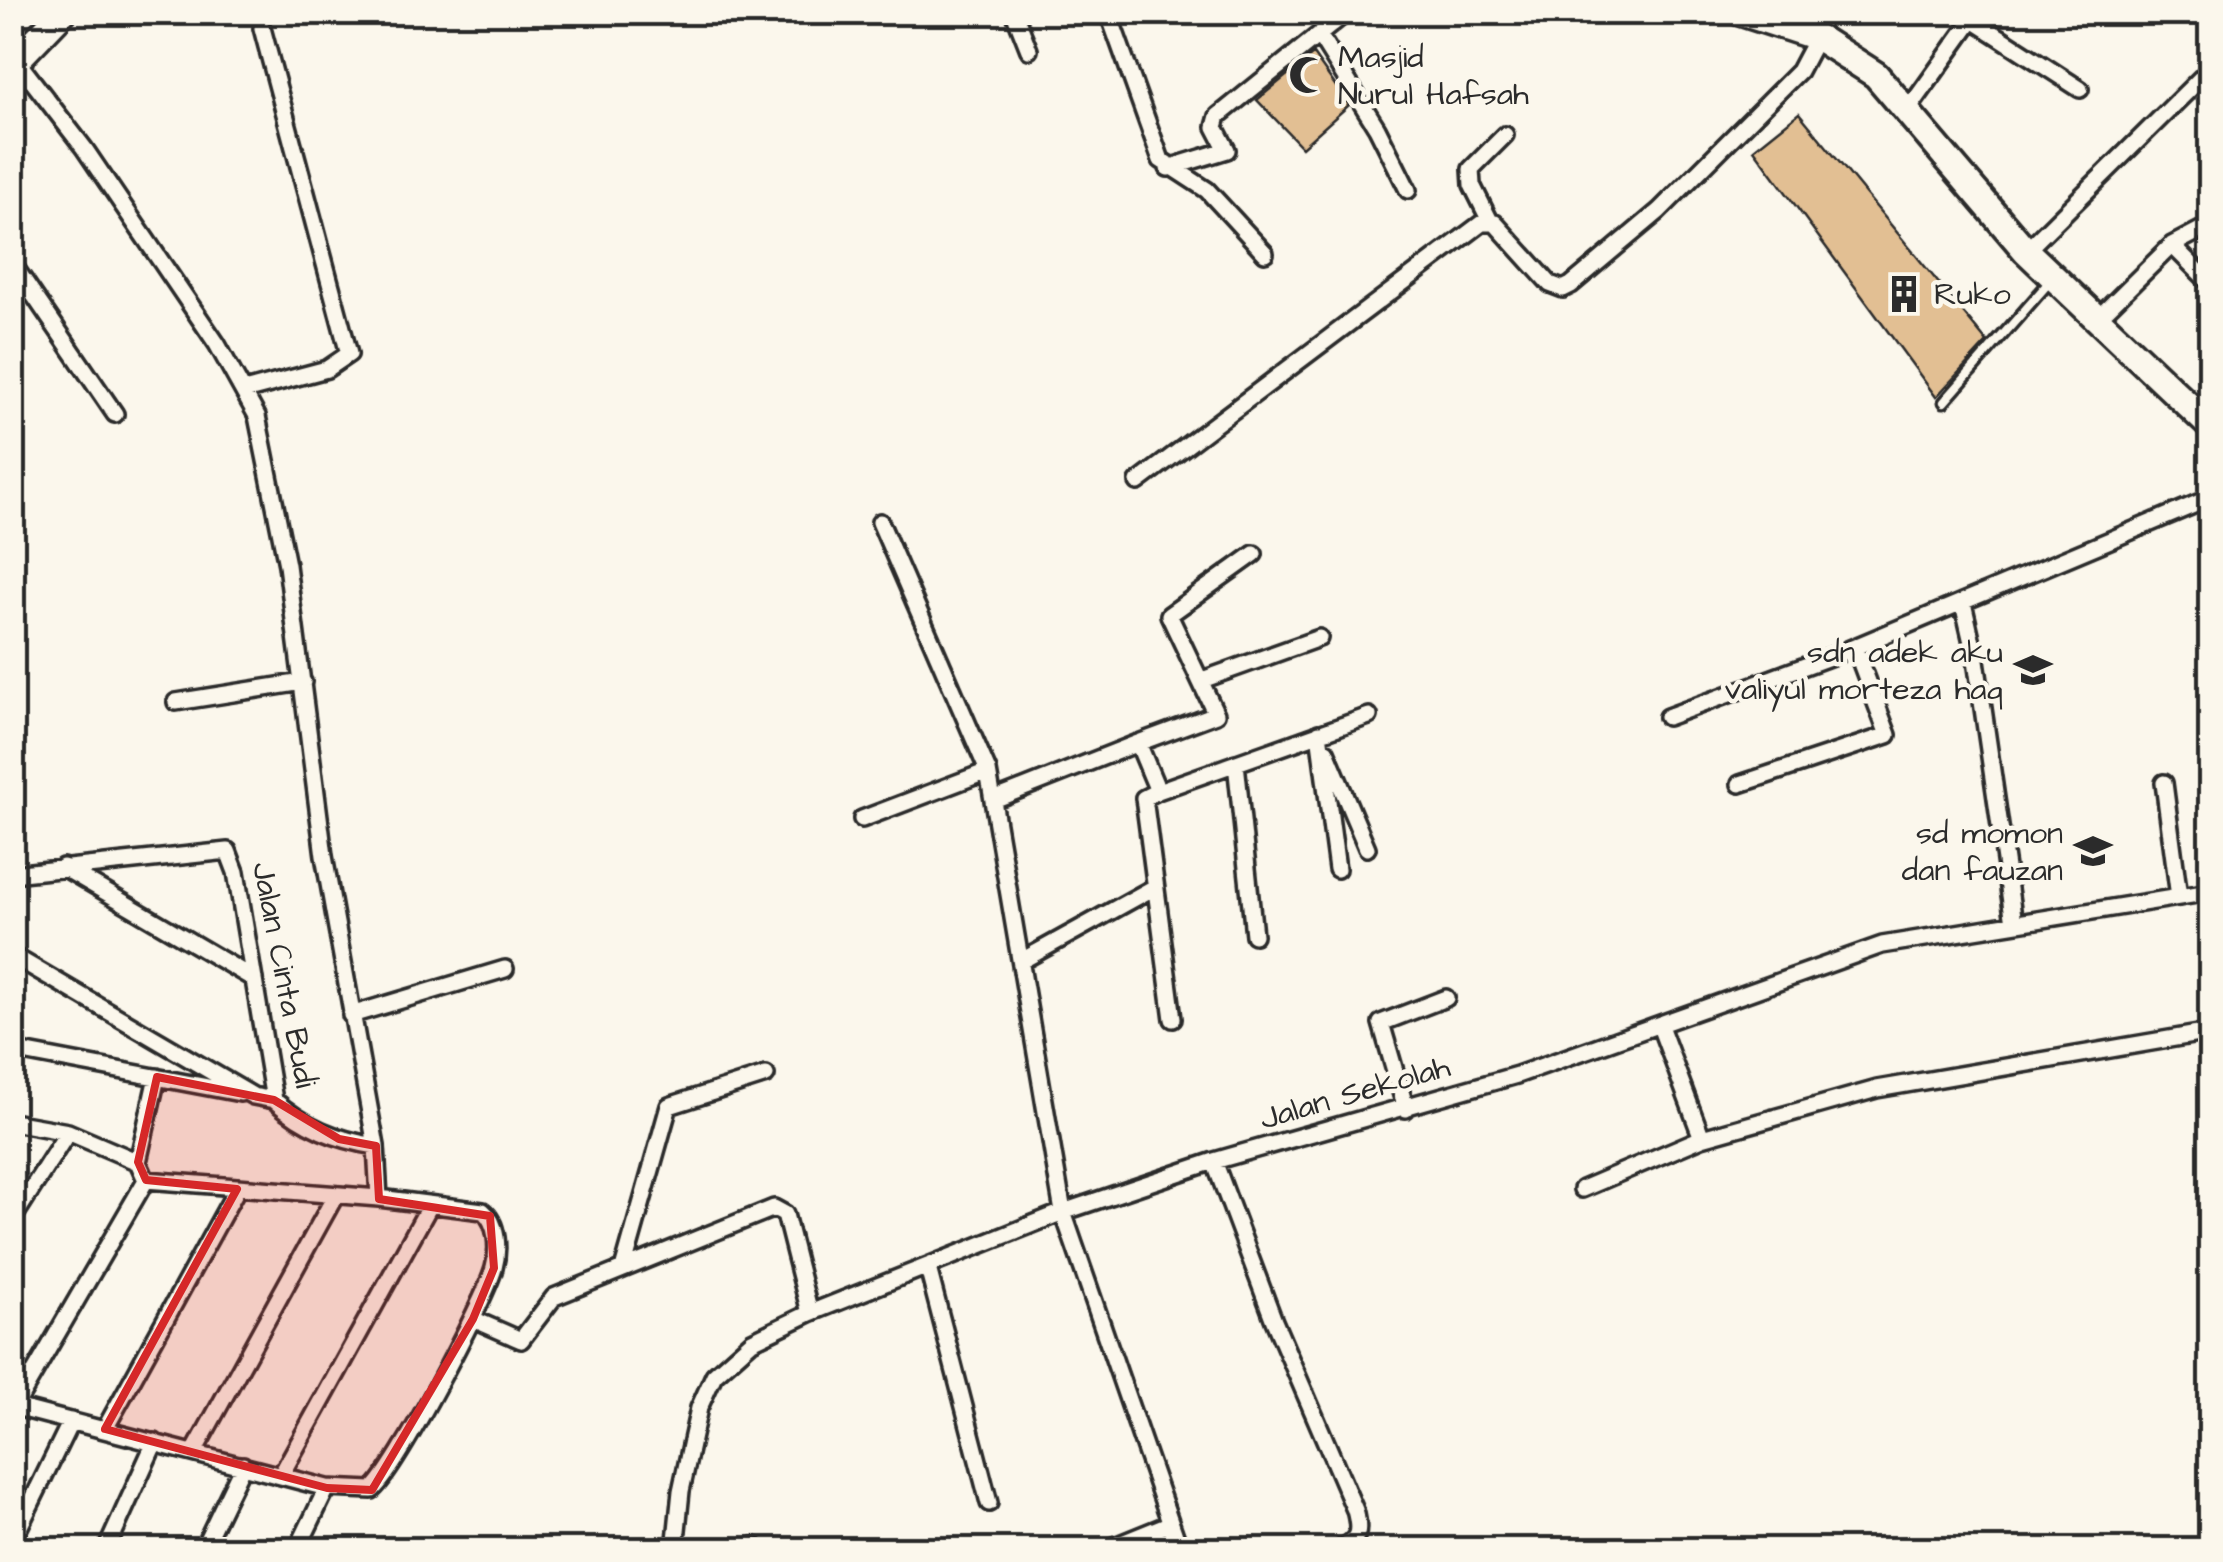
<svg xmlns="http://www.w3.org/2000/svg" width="2223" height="1562" viewBox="0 0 2223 1562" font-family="'Architects Daughter',sans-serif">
<rect width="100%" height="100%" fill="#fbf7ec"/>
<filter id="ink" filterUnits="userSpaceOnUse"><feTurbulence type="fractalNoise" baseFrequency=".01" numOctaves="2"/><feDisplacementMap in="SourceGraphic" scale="20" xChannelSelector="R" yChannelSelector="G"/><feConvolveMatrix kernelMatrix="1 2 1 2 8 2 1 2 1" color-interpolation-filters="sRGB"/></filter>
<g filter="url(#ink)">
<!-- building -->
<path fill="#e2bf93" stroke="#2b2b2b" stroke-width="2.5" d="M 1313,54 L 1349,105 L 1302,147 L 1257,100 Z
M 1799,113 L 1987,342 L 1936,397 L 1754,149 Z"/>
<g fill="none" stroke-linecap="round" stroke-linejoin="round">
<!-- lane casing -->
<g stroke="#2b2b2b" stroke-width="15">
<path id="lane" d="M 1944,402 L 2052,279"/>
</g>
<!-- street casing -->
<g stroke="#2b2b2b" stroke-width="22">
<path id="street" d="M 1014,12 L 1029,50
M 1108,12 L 1161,160 L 1207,190 L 1265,253
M 1973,20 L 2080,89
M 1319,35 L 1377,128 L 1408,190
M 1908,110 L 1978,12
M 1168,168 L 1227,150 L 1215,127 L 1218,116 L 1347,12
M 1490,221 L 1472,185 L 1471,169 L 1505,135
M 2172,245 L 2210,283
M 2026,251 L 2210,69
M 12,263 L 115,414
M 2100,316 L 2172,245 L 2210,225
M 244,391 L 327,369 L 349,354 L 262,28
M 1138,482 L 1482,223 L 1495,223 L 1550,284 L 1563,289 L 1571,285 L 1659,211 L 1799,71 L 1817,37
M 880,522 L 988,771 L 1063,1212 L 1180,1550
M 1963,603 L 1976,660 L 2014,923
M 1202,680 L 1319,638
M 176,702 L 303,682
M 1667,717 L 1843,652 L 2210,498
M 1319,733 L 1337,869
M 1138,743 L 1216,714 L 1169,615 L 1254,554
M 1326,751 L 1367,848
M 1236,763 L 1254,935
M 2164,783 L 2179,897
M 1740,784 L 1888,735 L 1855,647
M 1158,791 L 1144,798 L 1173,1019
M 996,799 L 1138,743 L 1158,791 L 1369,716
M 862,819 L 988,771
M 63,867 L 254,979
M 12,874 L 228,851 L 236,872 L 274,1100 C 304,1127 337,1140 376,1146
M 12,955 L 253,1096 L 274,1100
M 1023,960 L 1155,887
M 351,1015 L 505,969
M 12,1050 L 240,1093
M 157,1077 L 138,1162 L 146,1180 L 379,1198
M 1406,1109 L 1381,1023 L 1446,998
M 12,1122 L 68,1132 L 138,1162
M 1702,1138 L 1877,1089 L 2210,1032
M 1214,1161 L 1274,1321 L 1355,1510 C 1361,1533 1359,1540 1338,1550
M 1582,1189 L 1702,1138 L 1660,1026
M 12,1220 L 68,1132
M 928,1268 L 989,1503
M 623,1269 L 669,1106 L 766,1075
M 473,1319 L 521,1340 L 554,1297 L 774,1208 L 785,1214 L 810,1313
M 12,1406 L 327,1488 L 372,1490 C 395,1472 485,1301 494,1268 C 499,1250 498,1223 483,1211 L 379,1198 L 376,1146 L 324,856 L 287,565 L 257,416 L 217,344 L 84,148 L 17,61
M 15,1406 L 146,1180
M 105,1429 L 237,1189
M 194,1452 L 334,1198
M 281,1475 L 430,1205
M 12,1542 L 71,1421
M 754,1546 L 755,1550
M 106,1550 L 155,1442
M 202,1550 L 243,1465
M 297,1550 L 327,1488
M 675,1550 L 681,1491 L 699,1408 L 714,1375 L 752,1341 L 810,1313 L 1063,1212 L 1214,1161 L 1517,1075 L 1882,945 L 2210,892
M 1105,1550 L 1169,1524"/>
</g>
<!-- primary casing -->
<g stroke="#2b2b2b" stroke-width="32">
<path id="primary" d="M 1740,12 L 1817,37 L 1876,75 L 2026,251 L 2210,426
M 12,65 L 63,12"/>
</g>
<!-- lane -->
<use href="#lane" stroke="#fbf7ec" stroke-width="8"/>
<!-- street -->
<use href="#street" stroke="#fbf7ec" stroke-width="15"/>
<!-- primary -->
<use href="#primary" stroke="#fbf7ec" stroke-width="25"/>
</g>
</g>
<!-- marked area -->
<path fill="#d62828" fill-opacity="0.2" stroke="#d62828" stroke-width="8" stroke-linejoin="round" d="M 157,1077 L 274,1100 L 339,1139 L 376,1146 L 379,1199 L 490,1216 L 494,1268 L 473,1319 L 372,1490 L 327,1488 L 105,1429 L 237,1189 L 146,1180 L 138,1162 Z"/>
<!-- icons -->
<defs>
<g id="mosque-bare" transform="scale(3)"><path d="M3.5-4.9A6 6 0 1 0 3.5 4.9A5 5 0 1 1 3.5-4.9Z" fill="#2b2b2b" stroke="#fbf7ec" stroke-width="2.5" paint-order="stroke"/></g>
<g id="building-bare" transform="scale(3)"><path d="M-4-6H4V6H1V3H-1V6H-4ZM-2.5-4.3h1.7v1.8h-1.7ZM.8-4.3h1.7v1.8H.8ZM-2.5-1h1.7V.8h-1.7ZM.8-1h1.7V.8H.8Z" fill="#2b2b2b" stroke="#fbf7ec" stroke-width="2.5" paint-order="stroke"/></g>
<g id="school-bare" transform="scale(3)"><path d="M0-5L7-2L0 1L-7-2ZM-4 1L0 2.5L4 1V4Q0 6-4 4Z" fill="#2b2b2b" stroke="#fbf7ec" stroke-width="2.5" paint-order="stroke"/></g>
</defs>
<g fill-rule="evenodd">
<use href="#mosque-bare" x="1308" y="75"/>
<use href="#building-bare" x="1904" y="294"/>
<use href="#school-bare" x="2033" y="670"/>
<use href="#school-bare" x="2093" y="851"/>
</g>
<g text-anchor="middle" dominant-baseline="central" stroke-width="9" stroke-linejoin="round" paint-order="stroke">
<!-- poi labels -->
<g font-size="32" fill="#2b2b2b" stroke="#fbf7ec" text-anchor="start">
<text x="1338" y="57">Masjid<tspan x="1338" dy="37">Nurul Hafsah</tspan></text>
<text x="1934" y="294">Ruko</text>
<text x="2003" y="652" text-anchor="end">sdn adek aku<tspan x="2003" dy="37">valiyul morteza haq</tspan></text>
<text x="2063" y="833" text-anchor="end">sd momon<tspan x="2063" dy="37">dan fauzan</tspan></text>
</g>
<!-- street labels -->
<g font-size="32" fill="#2b2b2b" stroke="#fbf7ec">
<text transform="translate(284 975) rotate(79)">Jalan Cinta Budi</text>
<text transform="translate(1355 1093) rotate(-16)">Jalan Sekolah</text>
</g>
</g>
<!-- margin -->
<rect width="2223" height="1562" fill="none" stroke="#fbf7ec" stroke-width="50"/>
<rect x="25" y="25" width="2173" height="1512" fill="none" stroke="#2b2b2b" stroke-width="4" filter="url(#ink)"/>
</svg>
